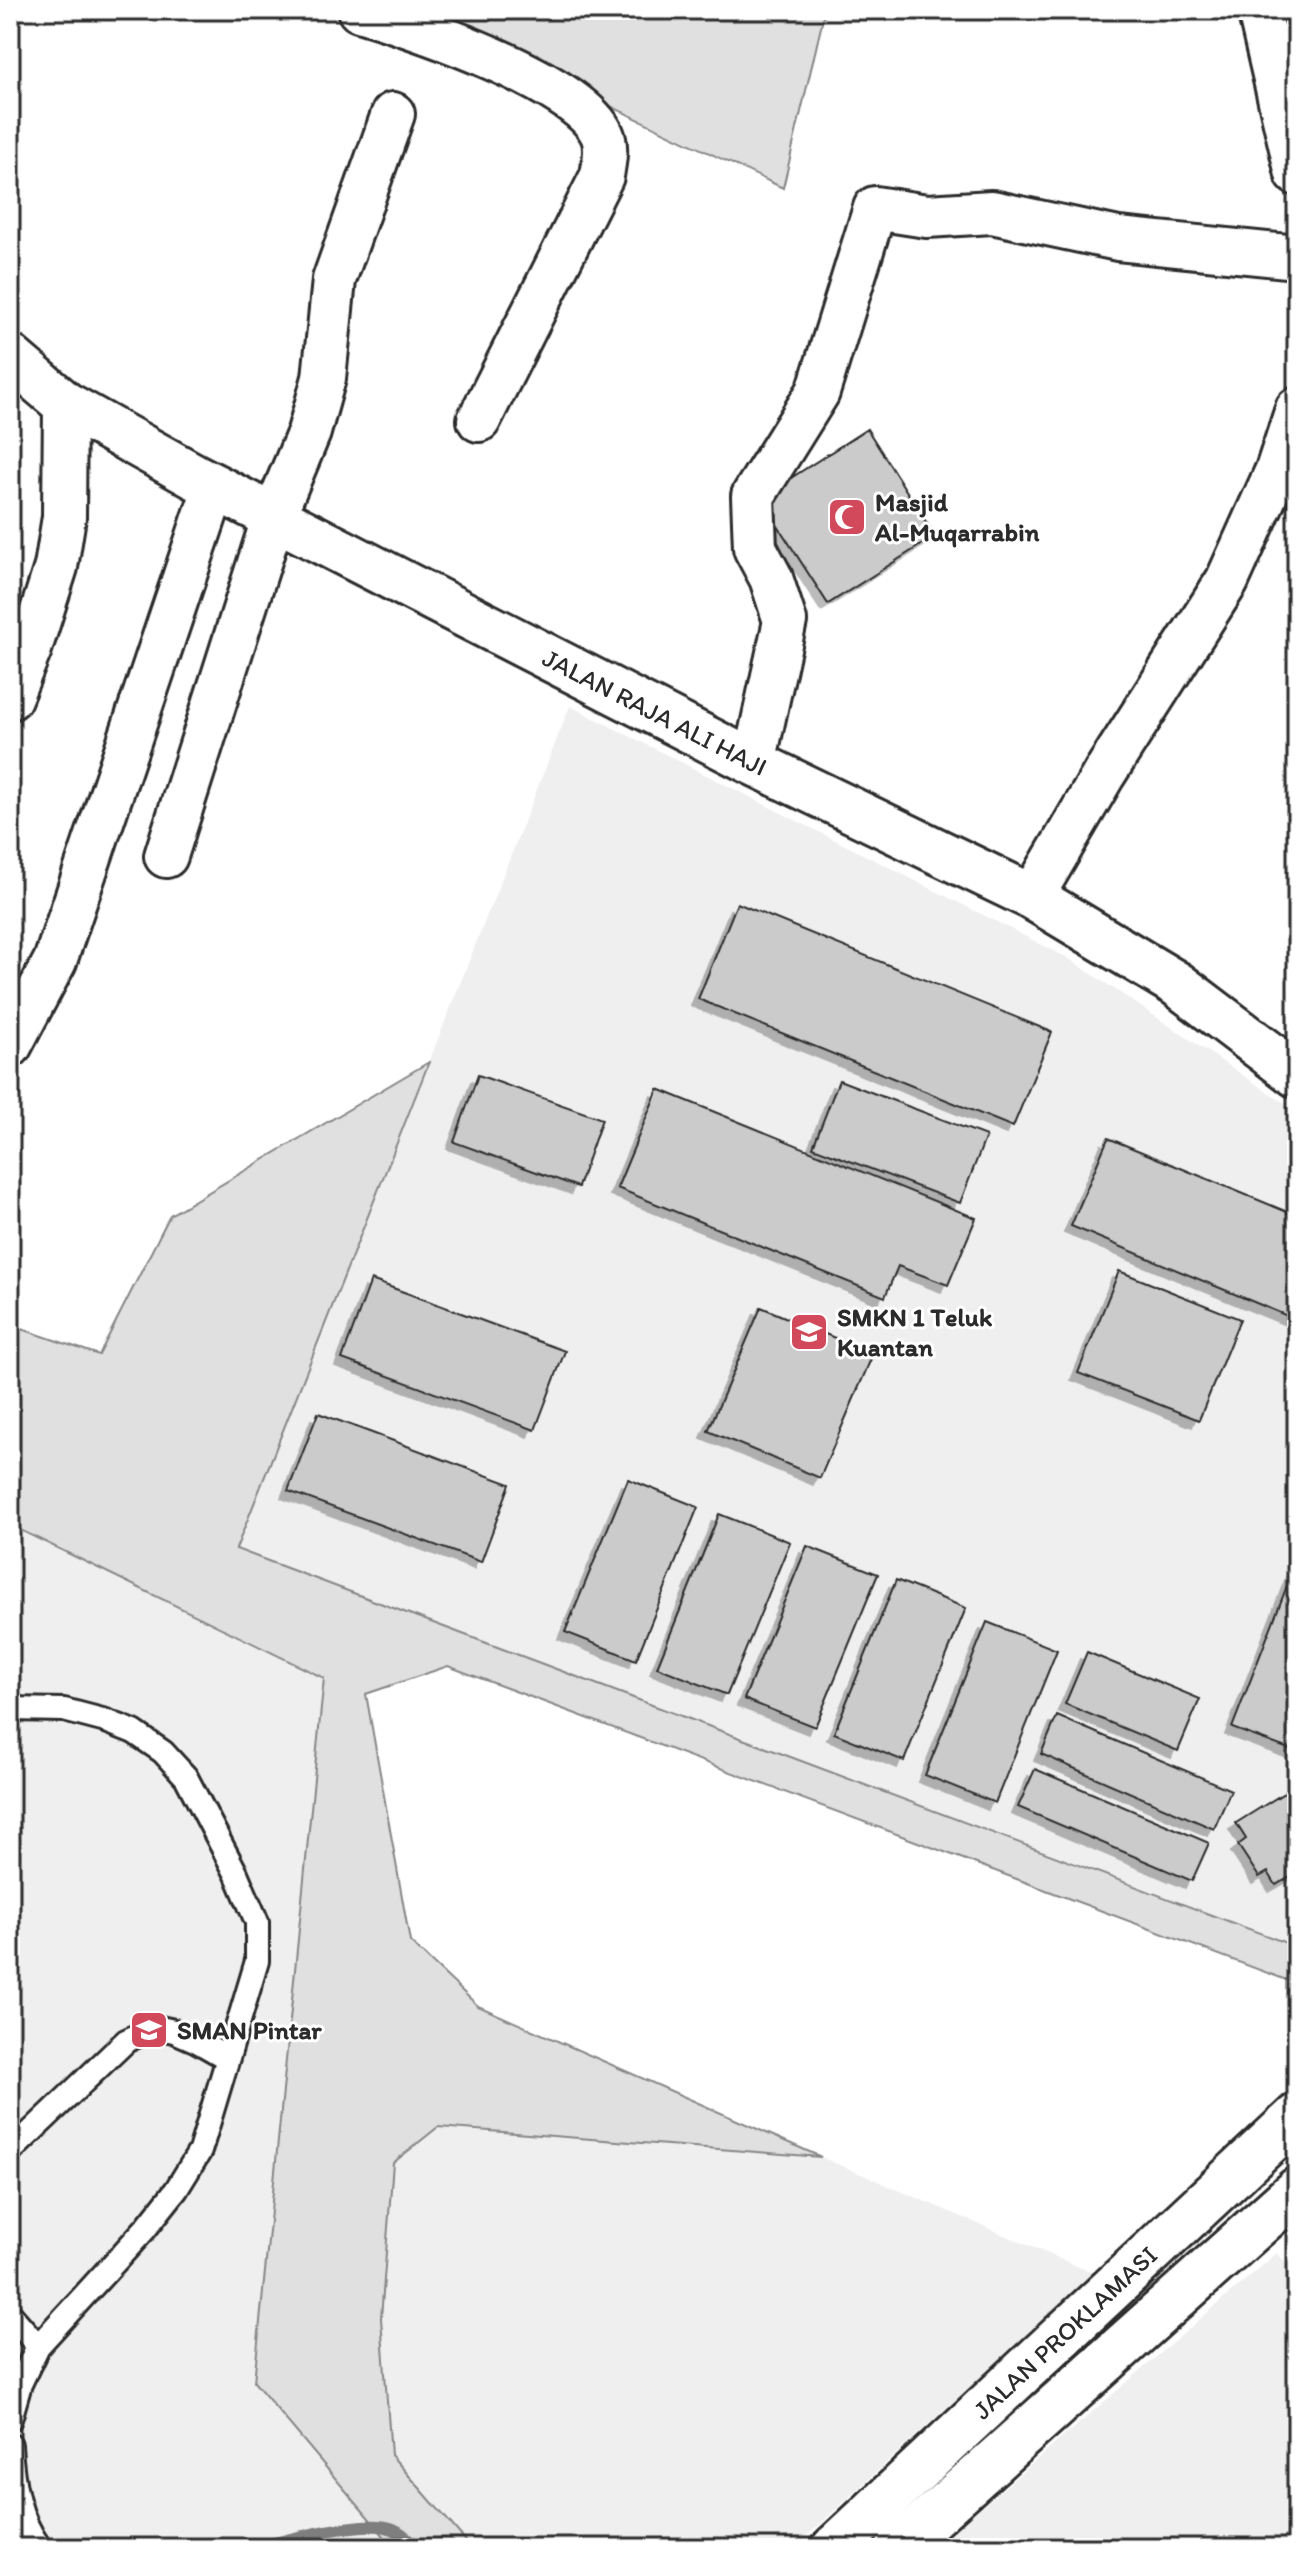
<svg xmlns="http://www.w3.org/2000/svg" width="1307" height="2558" viewBox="0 0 1307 2558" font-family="Itim,sans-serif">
<defs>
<filter id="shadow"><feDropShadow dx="-7" dy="7" stdDeviation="0" flood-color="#0004"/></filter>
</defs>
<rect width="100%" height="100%" fill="#fff"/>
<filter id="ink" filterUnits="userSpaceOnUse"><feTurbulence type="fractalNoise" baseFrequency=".0125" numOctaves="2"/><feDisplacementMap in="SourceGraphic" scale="16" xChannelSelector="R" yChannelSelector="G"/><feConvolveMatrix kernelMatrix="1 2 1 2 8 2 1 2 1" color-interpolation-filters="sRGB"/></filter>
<g filter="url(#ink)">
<!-- built -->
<path fill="#efefef" d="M 570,706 L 1068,958 L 1286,1104 L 1297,1115 L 1297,1947 L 236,1549 Z
M 10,1525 L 324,1678 L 254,2382 L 394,2548 L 10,2548 Z
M 438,2126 L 821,2157 L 1093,2273 L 794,2548 L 472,2548 L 391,2455 L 381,2318 L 393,2163 Z
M 1277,2253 L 1297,2275 L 1297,2548 L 934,2548 Z"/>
<!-- green -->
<path fill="#e0e0e0" stroke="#868686" stroke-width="2" d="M 408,10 L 825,10 L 783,188 Z
M 429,1062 L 236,1549 L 1297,1947 L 1297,1984 L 448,1666 L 366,1694 L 410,1942 L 478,2006 L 821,2157 L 438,2127 L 393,2163 L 381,2318 L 391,2455 L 472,2548 L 394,2548 L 254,2382 L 324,1678 L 10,1525 L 10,1325 L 99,1355 L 170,1215 Z"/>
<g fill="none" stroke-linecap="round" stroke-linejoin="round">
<!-- stream -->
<path stroke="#7e7e7e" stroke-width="12" d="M 257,2548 C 289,2539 355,2521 386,2527 C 398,2529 409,2539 416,2548"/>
</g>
<!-- building -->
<path fill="#cbcbcb" stroke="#2b2b2b" stroke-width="2" filter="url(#shadow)" d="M 867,429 L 935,536 L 828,604 L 760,498 Z
M 737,903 L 1052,1032 L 1013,1127 L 698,999 Z
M 478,1075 L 602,1119 L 578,1187 L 454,1142 Z
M 839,1080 L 986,1136 L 960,1203 L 813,1147 Z
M 658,1089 L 976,1218 L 948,1285 L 898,1266 L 885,1297 L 617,1188 Z
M 1108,1138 L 1297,1216 L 1297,1320 L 1071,1226 Z
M 1119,1271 L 1240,1319 L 1199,1420 L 1078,1373 Z
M 371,1280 L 565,1351 L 535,1430 L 342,1359 Z
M 761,1307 L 873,1354 L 820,1478 L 708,1431 Z
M 318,1413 L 510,1484 L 481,1562 L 288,1491 Z
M 628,1479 L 698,1507 L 636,1660 L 565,1632 Z
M 719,1514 L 790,1542 L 727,1695 L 657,1667 Z
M 807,1546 L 878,1574 L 815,1727 L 744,1699 Z
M 1297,1560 L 1297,1752 L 1232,1728 Z
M 896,1580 L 966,1608 L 904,1761 L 834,1733 Z
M 987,1622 L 1057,1650 L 995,1803 L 925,1775 Z
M 1087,1652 L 1200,1699 L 1178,1751 L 1065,1704 Z
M 1057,1716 L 1231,1790 L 1214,1829 L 1041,1754 Z
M 1035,1769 L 1209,1843 L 1192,1881 L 1018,1807 Z
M 1292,1788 L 1297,1796 L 1297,1873 L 1276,1885 L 1268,1872 L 1259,1877 L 1238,1845 L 1246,1839 L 1236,1823 Z"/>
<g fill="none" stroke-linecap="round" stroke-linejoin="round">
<!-- lane casing -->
<g stroke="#2b2b2b" stroke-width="28">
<path id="lane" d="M 10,1709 L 64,1710 L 106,1721 L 134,1732 L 163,1752 L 186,1777 L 236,1873 L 257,1922 L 257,1961 L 200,2151 L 176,2190 L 145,2229 L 38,2346 L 20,2384 L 10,2419
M 10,2152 L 126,2041 L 155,2027 L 174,2031 L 197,2041 L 227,2058
M 10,2314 L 38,2346
M 10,2445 C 12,2482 18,2518 40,2548
M 10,2538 L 31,2535"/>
</g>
<!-- street casing -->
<g stroke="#2b2b2b" stroke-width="48">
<path id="street" d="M 359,10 C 415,27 578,81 602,134 C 608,147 604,162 602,176 L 479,420
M 1259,10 L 1297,174
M 10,698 L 30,649 L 56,567 L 64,517 L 65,404
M 754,763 L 785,621 L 771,578 L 755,548 L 753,496 L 818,392 L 875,208 L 927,216 L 992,212 L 1118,239 L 1297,257
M 166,856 L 274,516 L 309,432 L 324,378 L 334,280 L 393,114
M 1032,897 L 1104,774 L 1227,581 L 1277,470 L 1297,409
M 10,1046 L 55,961 L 215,486"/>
</g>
<!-- secondary casing -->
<g stroke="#2b2b2b" stroke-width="50">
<g id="secondary">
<path id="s1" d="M 10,357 L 65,404 L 194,476 L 754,763 L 1032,897 L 1177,984 L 1297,1075"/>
</g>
</g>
<!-- highway casing -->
<g stroke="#2b2b2b" stroke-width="50">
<g id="highway">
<path id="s2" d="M 834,2548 L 1297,2116"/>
<path d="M 897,2548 L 1297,2190"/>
</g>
</g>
<!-- lane -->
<use href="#lane" stroke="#fff" stroke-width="22"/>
<!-- street -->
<use href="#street" stroke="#fff" stroke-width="42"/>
<!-- secondary -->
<use href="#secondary" stroke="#fff" stroke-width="44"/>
<!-- highway -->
<use href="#highway" stroke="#fff" stroke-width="44"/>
</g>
</g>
<!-- icons -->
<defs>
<g id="mosque-square" transform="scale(2)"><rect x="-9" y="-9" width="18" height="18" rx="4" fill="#d1495b" stroke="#fff"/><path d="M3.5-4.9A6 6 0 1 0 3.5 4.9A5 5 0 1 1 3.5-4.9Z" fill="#fff"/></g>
<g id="school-square" transform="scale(2)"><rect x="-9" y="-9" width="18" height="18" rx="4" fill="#d1495b" stroke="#fff"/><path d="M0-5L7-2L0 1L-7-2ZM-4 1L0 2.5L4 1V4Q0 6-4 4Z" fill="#fff"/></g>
</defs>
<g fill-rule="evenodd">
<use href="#mosque-square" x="847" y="517"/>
<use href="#school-square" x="809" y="1332"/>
<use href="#school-square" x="149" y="2030"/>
</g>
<g text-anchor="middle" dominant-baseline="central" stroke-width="6" stroke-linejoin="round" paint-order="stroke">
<!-- poi labels -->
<g font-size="26" font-weight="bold" fill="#2b2b2b" stroke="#fff" text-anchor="start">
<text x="875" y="502">Masjid<tspan x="875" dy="30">Al-Muqarrabin</tspan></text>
<text x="837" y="1317">SMKN 1 Teluk<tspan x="837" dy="30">Kuantan</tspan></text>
<text x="177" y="2030">SMAN Pintar</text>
</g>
<!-- street labels -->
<g font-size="26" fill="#2b2b2b" stroke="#fff">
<text stroke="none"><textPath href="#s1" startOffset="738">JALAN RAJA ALI HAJI</textPath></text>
<text stroke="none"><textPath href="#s2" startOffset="316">JALAN PROKLAMASI</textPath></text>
</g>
</g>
<!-- margin -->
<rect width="1307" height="2558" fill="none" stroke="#fff" stroke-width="40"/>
<rect x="20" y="20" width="1267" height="2518" fill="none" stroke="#2b2b2b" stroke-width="3" filter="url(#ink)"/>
</svg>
